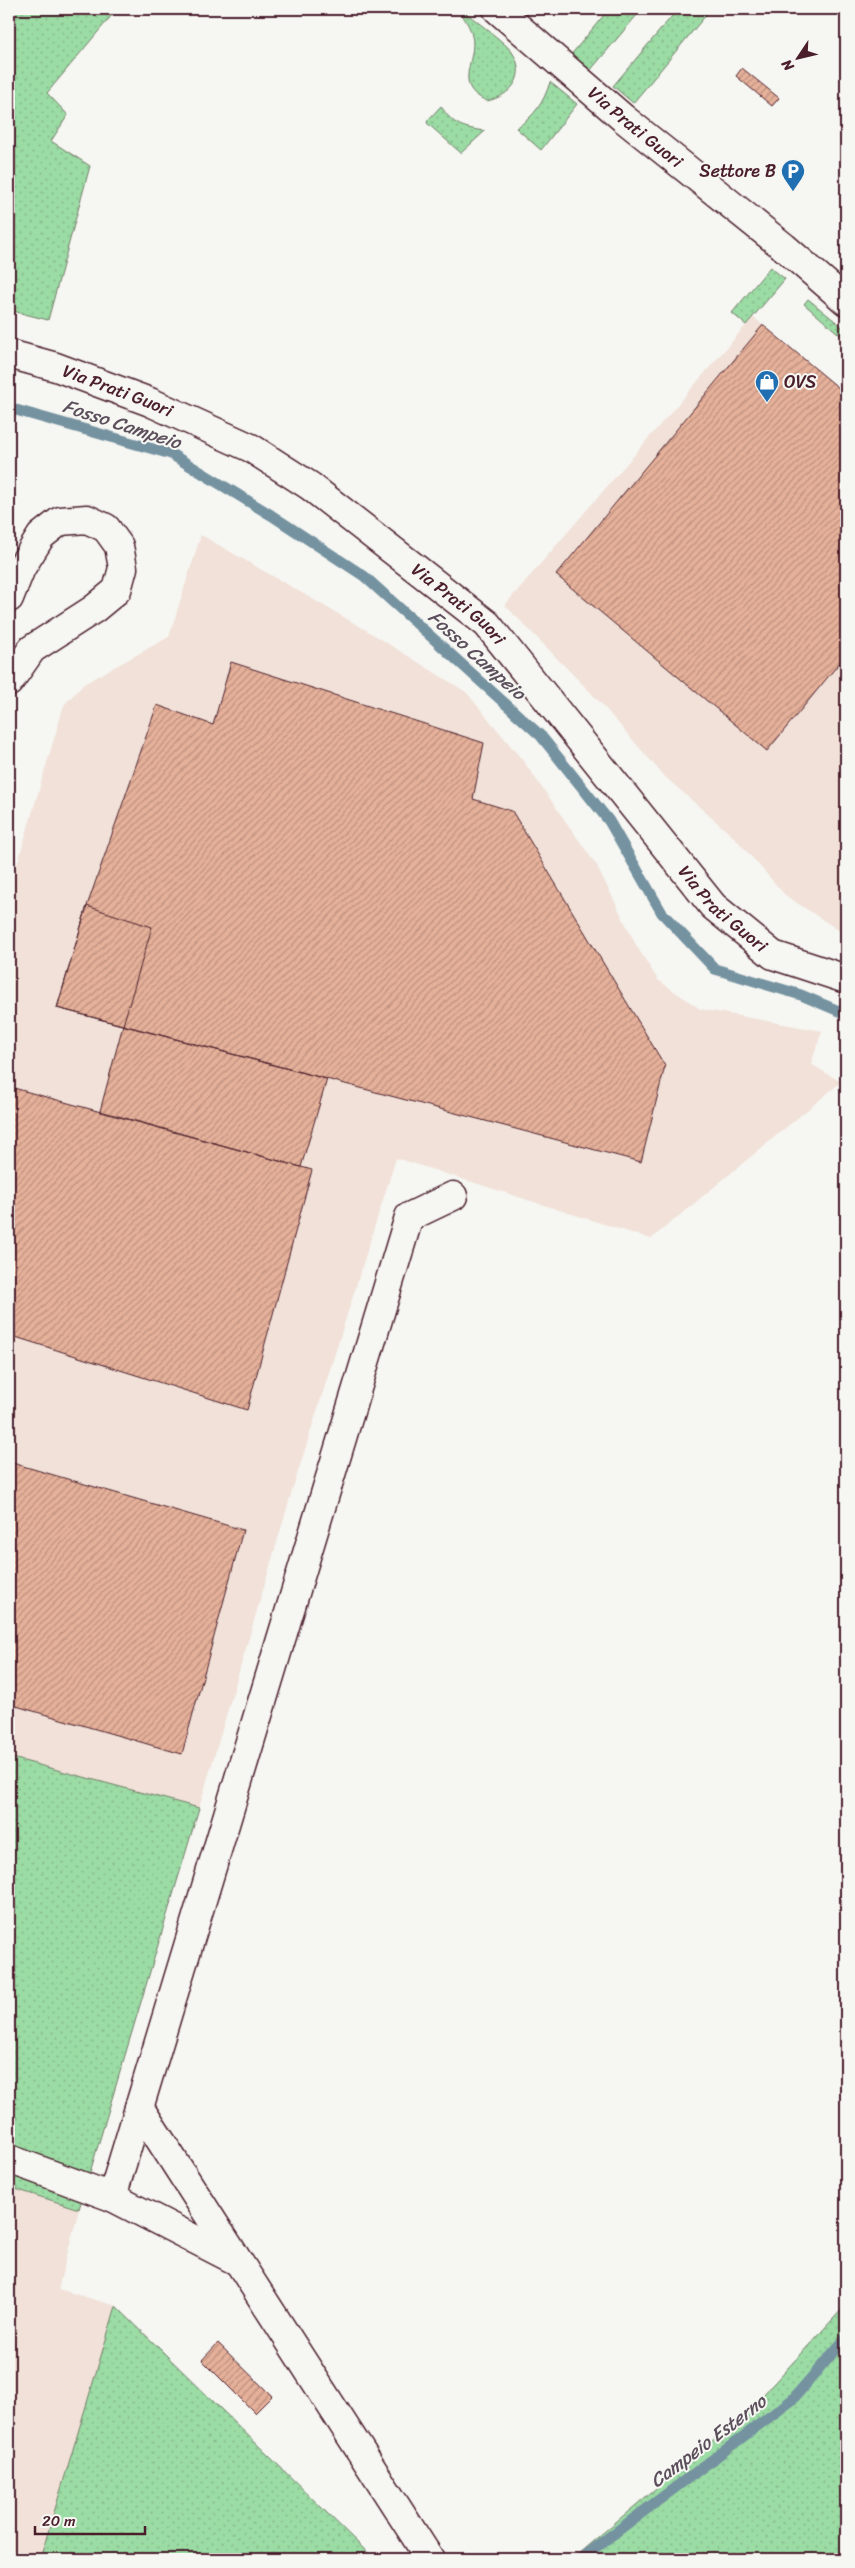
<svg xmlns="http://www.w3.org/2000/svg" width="855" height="2568" viewBox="0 0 855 2568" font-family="Sriracha,sans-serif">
<defs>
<pattern id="grass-dots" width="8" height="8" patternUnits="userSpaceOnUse" patternTransform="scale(1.25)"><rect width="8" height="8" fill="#9bdba4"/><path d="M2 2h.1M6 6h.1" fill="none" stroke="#87bc8d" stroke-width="1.8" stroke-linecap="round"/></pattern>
<pattern id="building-hatch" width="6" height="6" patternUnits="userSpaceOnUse" patternTransform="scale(1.25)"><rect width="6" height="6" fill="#e6b19a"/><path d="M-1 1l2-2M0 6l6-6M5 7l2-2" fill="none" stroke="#bc8f7e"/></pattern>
</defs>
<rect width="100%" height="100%" fill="#f6f6f2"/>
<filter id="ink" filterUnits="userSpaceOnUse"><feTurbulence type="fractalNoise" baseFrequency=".02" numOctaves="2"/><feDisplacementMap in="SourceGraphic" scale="10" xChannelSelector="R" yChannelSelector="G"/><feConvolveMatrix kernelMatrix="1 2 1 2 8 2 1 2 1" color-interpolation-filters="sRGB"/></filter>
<g filter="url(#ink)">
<!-- built -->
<path fill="#f1e1d8" d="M 753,317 L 846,394 L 846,935 L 785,895 L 736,839 L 664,776 L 597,699 L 505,605 Z
M 201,535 L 366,630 L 466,692 L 524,762 L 597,866 L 637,947 L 658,980 L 700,1009 L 822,1031 L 811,1064 L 841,1082 L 651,1239 L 396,1158 L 292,1491 L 199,1808 L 9,1757 L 9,892 L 64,705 L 84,684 L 169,637 Z
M 9,2187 L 79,2209 L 58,2289 L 116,2306 L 40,2559 L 9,2559 Z"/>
<!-- grass -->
<path fill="url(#grass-dots)" stroke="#727d68" d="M 9,9 L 117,9 L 47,93 L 68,115 L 51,141 L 90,166 L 48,320 L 9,310 Z
M 457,9 L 461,9 C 472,18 506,43 512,52 C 528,76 511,96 487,101 C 451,86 478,60 472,36 C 470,26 464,17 457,9 Z
M 609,9 L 642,9 L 589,72 L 570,56 Z
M 678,9 L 711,9 L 633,103 L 613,86 Z
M 550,82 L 577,104 L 541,150 L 516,128 C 534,117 544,102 550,82 Z
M 441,106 C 453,126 464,128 485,131 L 461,153 L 427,123 L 428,120 Z
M 770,267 L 785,279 L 746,325 L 732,313 Z
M 808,299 L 846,330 L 846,340 L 804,304 Z
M 9,1757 L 199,1808 L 79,2209 L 9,2187 Z
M 846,2305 L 846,2559 L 572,2559 L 750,2409 Z
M 116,2306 L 374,2559 L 40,2559 Z"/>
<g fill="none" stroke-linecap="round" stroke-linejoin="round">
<!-- stream -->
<path stroke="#7492a0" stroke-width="11" d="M 9,408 L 171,454 L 271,515 L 364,576 L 541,736 L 609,821 L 662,913 L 715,969 L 801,995 L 846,1014
M 580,2559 L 792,2400 L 846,2338"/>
</g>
<!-- building -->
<path fill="url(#building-hatch)" stroke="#4a1f2b" d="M 742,68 L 779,98 L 772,106 L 736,76 Z
M 763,325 L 846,394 L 846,655 L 767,751 L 556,575 Z
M 231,662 L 484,743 L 473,799 L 512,811 L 665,1066 L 641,1162 L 57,1008 L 87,906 L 157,705 L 213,725 Z
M 87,906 L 152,927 L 123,1025 L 57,1008 Z
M 123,1025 L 327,1079 L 301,1167 L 100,1111 Z
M 10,1087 L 312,1170 L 247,1410 L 9,1335 Z
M 9,1462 L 243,1530 L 182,1754 L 9,1704 Z
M 218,2343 L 272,2396 L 255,2413 L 202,2360 Z"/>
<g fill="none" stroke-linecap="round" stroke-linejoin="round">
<!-- minor casing -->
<g stroke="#4a1f2b" stroke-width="31">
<g id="minor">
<path id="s1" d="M 497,9 L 623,118 L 784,247 L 846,301"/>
<path id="s2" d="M 9,354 L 56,367 L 150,402 L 251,448 L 310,486 L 487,624 L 713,906 L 773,955 L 846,979"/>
<path d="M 9,598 L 21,568 L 41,536 L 60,521 L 87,519 L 106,528 L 119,546 L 123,568 L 117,590 L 94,609 L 32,649 L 9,682"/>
<path d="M 139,2107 L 430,2559"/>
<path d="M 9,2159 L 112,2197 L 409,1217 L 453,1196"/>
<path d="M 112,2197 L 237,2261"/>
</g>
</g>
<!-- minor -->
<use href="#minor" stroke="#f6f6f2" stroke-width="28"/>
</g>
</g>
<!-- icons -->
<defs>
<g id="parking-pin" transform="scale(1.25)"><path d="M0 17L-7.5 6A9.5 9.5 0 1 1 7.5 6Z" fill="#1f6fb2" stroke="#f6f6f2"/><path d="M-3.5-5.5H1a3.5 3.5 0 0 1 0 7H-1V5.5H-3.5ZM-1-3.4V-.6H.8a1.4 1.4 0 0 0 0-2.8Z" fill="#fff"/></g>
<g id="shop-pin" transform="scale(1.25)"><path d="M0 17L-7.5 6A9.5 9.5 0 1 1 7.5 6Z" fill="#1f6fb2" stroke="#f6f6f2"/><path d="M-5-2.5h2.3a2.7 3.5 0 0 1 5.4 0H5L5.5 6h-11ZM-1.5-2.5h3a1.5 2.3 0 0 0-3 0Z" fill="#fff"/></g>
</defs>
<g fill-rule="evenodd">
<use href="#parking-pin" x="793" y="171"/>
<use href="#shop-pin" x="767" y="382"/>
</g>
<g text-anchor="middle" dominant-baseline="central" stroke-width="4" stroke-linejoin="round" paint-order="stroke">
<!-- street labels -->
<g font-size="18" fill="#4a1f2b" stroke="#f6f6f2">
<text stroke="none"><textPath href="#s1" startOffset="182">Via Prati Guori</textPath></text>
<text stroke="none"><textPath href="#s2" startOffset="115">Via Prati Guori</textPath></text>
<text stroke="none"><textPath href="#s2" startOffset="520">Via Prati Guori</textPath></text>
<text stroke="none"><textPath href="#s2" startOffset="925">Via Prati Guori</textPath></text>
</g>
<!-- poi labels -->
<g font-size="18" fill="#4a1f2b" stroke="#f6f6f2" text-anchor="end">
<text x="776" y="171">Settore B</text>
<text x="784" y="382" text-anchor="start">OVS</text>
</g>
<!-- water labels -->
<g font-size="19" font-style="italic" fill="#5c4f5c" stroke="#f6f6f2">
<text transform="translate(122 424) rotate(18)">Fosso Campeio</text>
<text transform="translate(477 655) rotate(42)">Fosso Campeio</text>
<text transform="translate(708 2441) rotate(-37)">Campeio Esterno</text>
</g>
</g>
<!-- margin -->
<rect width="855" height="2568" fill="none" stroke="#f6f6f2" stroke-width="30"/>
<rect x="15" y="15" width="825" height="2538" fill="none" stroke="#4a1f2b" stroke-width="2" filter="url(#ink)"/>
<!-- north arrow -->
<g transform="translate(798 58) rotate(235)" stroke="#f6f6f2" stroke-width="4" paint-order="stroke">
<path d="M0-4L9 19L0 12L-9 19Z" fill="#4a1f2b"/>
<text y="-8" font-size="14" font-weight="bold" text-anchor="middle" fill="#4a1f2b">N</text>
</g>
<!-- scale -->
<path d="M35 2526v8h110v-8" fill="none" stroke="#4a1f2b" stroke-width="2.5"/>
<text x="42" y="2526" font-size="15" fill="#4a1f2b" stroke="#f6f6f2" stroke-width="4" paint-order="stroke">20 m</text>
</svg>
